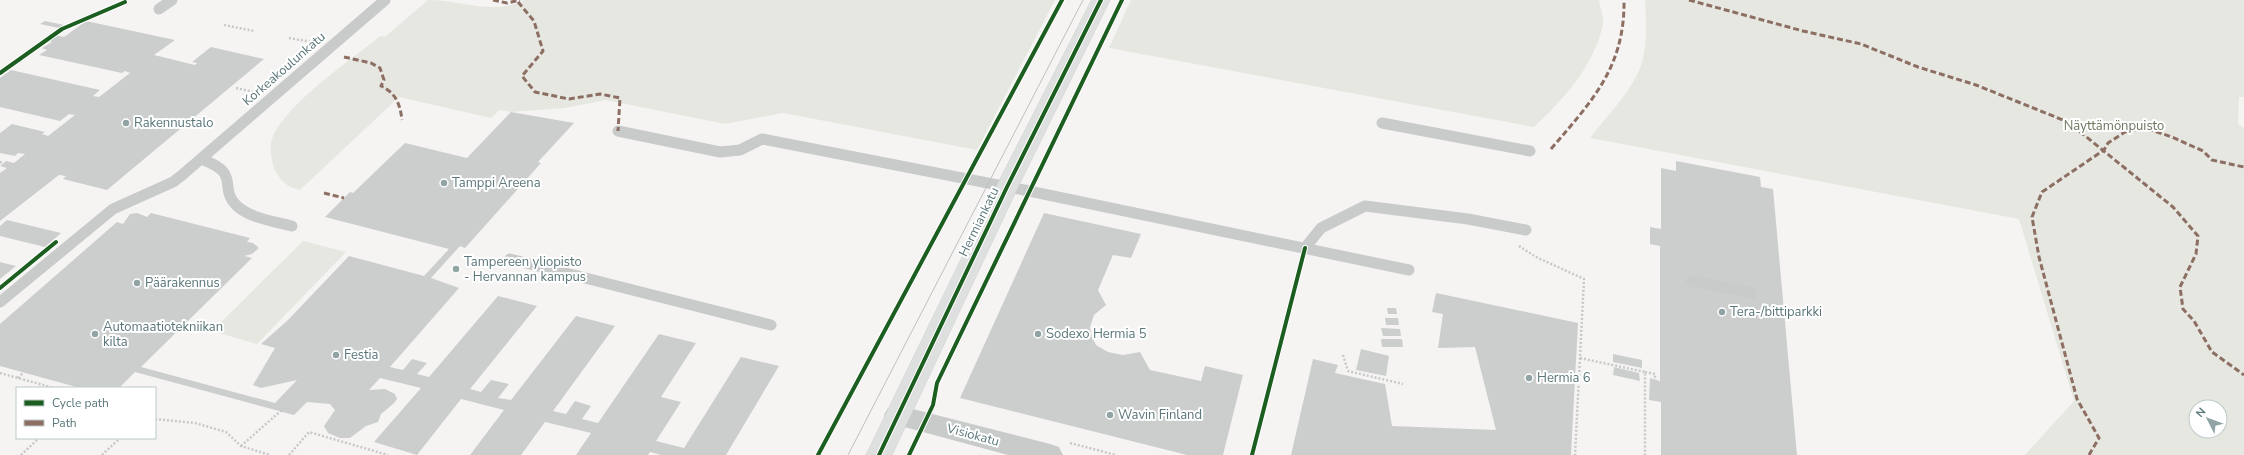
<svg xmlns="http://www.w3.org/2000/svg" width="2244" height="455" viewBox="0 0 2244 455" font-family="'Nunito Sans',sans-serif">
<rect width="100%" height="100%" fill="#f5f4f3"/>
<!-- green -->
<path fill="#e5e7e0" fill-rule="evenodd" d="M 428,0 C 459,0 496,16 524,0 L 1055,0 L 977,150 L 783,113 L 725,124 L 606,100 L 564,108 L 511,112 L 499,110 L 491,118 L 399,97 L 300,190 C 286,187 281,181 275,170 C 272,164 269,146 272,139 C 285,104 350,61 380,36 L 385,37 Z
M 1131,0 L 1599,0 C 1600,7 1604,17 1603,24 C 1595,65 1563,100 1534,127 L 1109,48 Z
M 1645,0 L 2244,0 L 2244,97 L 2239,97 L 2238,124 L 2244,128 L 2244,455 L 2025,455 L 2074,401 L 2019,219 L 1590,138 C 1607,115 1632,92 1641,65 C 1648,44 1646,21 1645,0 ZM 2196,407 L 2220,407 L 2220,431 L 2196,431 Z
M 303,241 L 346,252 L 257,344 L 212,331 Z"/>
<!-- building -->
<path fill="#cccece" d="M 45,21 L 64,25 L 59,28 L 40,24 Z
M 86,21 L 175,40 L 154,55 L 195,65 L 197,63 L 192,62 L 211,47 L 264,59 L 107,190 L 63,179 L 66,176 L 59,175 L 0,221 L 0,173 L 7,168 L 0,166 L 6,161 L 14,163 L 25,154 L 18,153 L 15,156 L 0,153 L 0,133 L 12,124 L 45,132 L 42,134 L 48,136 L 75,115 L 69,114 L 60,121 L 0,107 L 0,78 L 11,70 L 100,90 L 93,96 L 99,97 L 130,73 L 125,71 L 122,73 L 39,55 L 47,50 L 42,48 L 52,42 L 48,41 L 55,35 L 64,37 Z
M 511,112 L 574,123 L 538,162 L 541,163 L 465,248 L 460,246 L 431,278 L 459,288 L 390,367 L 403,370 L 412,359 L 427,363 L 417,374 L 429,377 L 498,296 L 537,306 L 470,389 L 481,392 L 491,380 L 509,384 L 498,398 L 511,400 L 576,316 L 615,326 L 553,411 L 566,414 L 575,401 L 591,406 L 582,419 L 598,423 L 659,334 L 696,343 L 661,397 L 681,402 L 656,441 L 684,448 L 741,357 L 779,366 L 726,455 L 661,455 L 650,452 L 648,455 L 576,455 L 591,433 L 545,422 L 521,455 L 470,455 L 504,410 L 461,399 L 417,455 L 374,442 L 421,388 L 380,378 L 369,390 L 385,389 L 395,394 L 397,399 L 393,404 L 381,414 L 378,422 L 366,426 L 350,438 L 340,438 L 328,433 L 324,426 L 335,410 L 330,404 L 307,402 L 294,415 L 135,372 L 119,388 L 80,388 L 0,366 L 0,324 L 117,222 L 123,224 L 130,214 L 137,213 L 147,217 L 151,213 L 250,238 L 247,242 L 253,243 L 259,248 L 252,254 L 244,256 L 252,258 L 141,367 L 275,403 L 297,380 L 261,388 L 253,385 L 275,348 L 261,344 L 288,320 L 349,256 L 424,276 L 449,249 L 325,217 L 350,192 L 353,193 L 405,143 L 467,158 Z
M 1676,161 L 1760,177 L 1761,187 L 1773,189 L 1797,455 L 1661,455 L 1661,402 L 1649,400 L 1650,378 L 1660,381 L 1660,246 L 1650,244 L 1650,227 L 1661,229 L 1661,168 L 1676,171 Z
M 1044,213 L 1141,234 L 1131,258 L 1113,255 L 1098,290 L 1106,305 L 1094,315 L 1090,327 L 1092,337 L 1096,345 L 1108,352 L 1123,355 L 1140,352 L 1150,370 L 1201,381 L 1205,366 L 1243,375 L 1223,455 L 1187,455 L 960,398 Z
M 7,220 L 61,233 L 45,247 L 0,236 L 0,226 Z
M 0,262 L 16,266 L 0,279 Z
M 1436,293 L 1578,323 L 1571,455 L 1291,455 L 1313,359 L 1338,365 L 1335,373 L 1385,384 L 1392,426 L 1496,430 L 1475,347 L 1438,348 L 1443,314 L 1432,312 Z
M 1387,308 L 1396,308 L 1397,314 L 1388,314 Z
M 1385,318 L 1398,318 L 1399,325 L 1386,325 Z
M 1381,328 L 1400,329 L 1401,336 L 1383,336 Z
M 1381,339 L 1402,339 L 1403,347 L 1382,347 Z
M 1361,349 L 1389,356 L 1386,376 L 1356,370 Z
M 1613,354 L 1642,360 L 1642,368 L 1613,362 Z
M 1614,367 L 1639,373 L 1640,381 L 1613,375 Z"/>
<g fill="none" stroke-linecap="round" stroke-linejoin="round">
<!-- secondary casing -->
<g stroke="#d0d2d1" stroke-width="1">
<path id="secondary" d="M 1092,0 L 1110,0 L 1018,187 L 892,455 L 866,455 L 996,187 Z"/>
</g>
<!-- path -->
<path stroke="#c7c9c8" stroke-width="2.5" stroke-dasharray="2 2" stroke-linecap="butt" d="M 224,25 L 254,31
M 289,38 L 312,42
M 236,88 L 254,92
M 192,125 L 211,128
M 0,162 L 3,163
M 1519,246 L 1536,257 L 1584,279 L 1575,455
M 1343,355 L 1348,371 L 1403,384
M 1580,358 L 1645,372 L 1645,455
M 1645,372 L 1655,374 L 1655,380
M 0,373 L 54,388
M 18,378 L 23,373
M 155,419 L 195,423 L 226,432 L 241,446 L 270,455
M 1070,443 L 1116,455
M 241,446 L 284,408
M 21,455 L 39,438
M 102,455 L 120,438
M 289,455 L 309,432 L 388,455"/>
<!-- lane -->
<path stroke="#c9cbcb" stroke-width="11" d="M 159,9 L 172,0
M 1382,123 L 1530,151
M 618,131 L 720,152 L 740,150 L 762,139 L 1029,191 L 1409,270
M 201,159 C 243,174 217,187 237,206 C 252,219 274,221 292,226
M 1305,248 L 1321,228 L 1365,206 L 1468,219 L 1526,230
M 510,259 L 771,325
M 1691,281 L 1752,293
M 0,302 L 113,209 L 173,182 L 181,176 L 385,0"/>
<!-- street -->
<path fill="#c9cbcb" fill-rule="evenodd" d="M 897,405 L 1050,444 L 1059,447 L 1063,455 L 1008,455 L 897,425 L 888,422 L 884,415 L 888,408 Z"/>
<!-- secondary -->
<use href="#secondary" fill="#dedfdf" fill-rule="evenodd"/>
<!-- tram -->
<path stroke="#bec0c0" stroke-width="1" d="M 848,455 L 1083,0"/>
<!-- quiet -->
<path stroke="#8d6e63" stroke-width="3" stroke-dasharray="6 3" stroke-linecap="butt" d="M 493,0 L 507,3 L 520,0
M 1689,0 L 1803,31 L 1861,44 L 1918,67 L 1976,85 L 2068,122 L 2173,207 L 2198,236 L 2196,254 L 2180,287 L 2183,309 L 2194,321 L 2212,352 L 2244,375
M 518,2 L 534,21 L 543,51 L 522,76 L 535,92 L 569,99 L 600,94 L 620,98 L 618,131
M 344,57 L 371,63 L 380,68 L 384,80 L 381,86 C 396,93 400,104 402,120
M 1551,149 C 1592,101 1625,67 1624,0
M 324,193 L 344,198
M 2089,455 L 2099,438 L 2077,399 L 2039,257 L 2032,217 L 2042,192 L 2104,150 L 2108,143 L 2125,132 L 2145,128 L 2172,137 L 2203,151 L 2212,160 L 2244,167"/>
<!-- cycleway casing -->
<g stroke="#fff" stroke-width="6">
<path id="cycleway" d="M 0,73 L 62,29 L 125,2
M 0,288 L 56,242
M 818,455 L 1062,0
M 879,455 L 1007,187 L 1101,0
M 909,455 L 933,405 L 937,383 L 1122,0
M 1252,455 L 1305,248"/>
</g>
<!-- cycleway -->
<use href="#cycleway" stroke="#1b5e20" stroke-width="4"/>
</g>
<!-- markers -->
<g fill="#91a3a4" stroke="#fff" stroke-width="1.5">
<circle cx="126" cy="123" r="4"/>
<circle cx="444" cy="183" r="4"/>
<circle cx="456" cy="269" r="4"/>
<circle cx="137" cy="283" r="4"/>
<circle cx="1722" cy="312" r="4"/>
<circle cx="95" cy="334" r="4"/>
<circle cx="1038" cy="334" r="4"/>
<circle cx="336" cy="355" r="4"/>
<circle cx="1529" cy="378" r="4"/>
<circle cx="1110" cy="415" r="4"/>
</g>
<g text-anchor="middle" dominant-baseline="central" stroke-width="4" stroke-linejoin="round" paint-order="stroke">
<!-- street labels -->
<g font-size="13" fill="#5b777a" stroke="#fff">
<text transform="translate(284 69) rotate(-41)">Korkeakoulunkatu</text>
<text transform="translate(979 222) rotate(-64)">Hermiankatu</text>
<text transform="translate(973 435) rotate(15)">Visiokatu</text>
</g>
<!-- poi labels -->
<g font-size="13" fill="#5b777a" stroke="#fff" text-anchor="start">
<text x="134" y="123">Rakennustalo</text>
<text x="452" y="183">Tamppi Areena</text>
<text x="464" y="262">Tampereen yliopisto<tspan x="464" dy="15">- Hervannan kampus</tspan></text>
<text x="145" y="283">Päärakennus</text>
<text x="1730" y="312">Tera-/bittiparkki</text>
<text x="103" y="327">Automaatiotekniikan<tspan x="103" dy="15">kilta</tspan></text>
<text x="1046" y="334">Sodexo Hermia 5</text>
<text x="344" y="355">Festia</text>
<text x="1537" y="378">Hermia 6</text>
<text x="1118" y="415">Wavin Finland</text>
</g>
<!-- park labels -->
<g font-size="13" fill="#6c775f" stroke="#fff">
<text x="2114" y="126">Näyttämönpuisto</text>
</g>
</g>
<!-- legend -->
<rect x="16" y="387" width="140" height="52" fill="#ffffff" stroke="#bdc9ca"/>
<rect x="24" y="400" width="20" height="6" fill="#1b5e20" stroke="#bdc9ca"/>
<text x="52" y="407" font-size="12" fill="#5b777a">Cycle path</text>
<rect x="24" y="420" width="20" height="6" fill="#8d6e63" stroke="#bdc9ca"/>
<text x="52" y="427" font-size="12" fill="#5b777a">Path</text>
<!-- north arrow -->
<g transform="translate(2208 419) rotate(312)"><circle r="19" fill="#ffffff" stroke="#bdc9ca"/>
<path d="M0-3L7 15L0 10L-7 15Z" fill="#91a3a4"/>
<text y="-6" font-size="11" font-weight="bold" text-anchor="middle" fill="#5b777a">N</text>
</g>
</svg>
